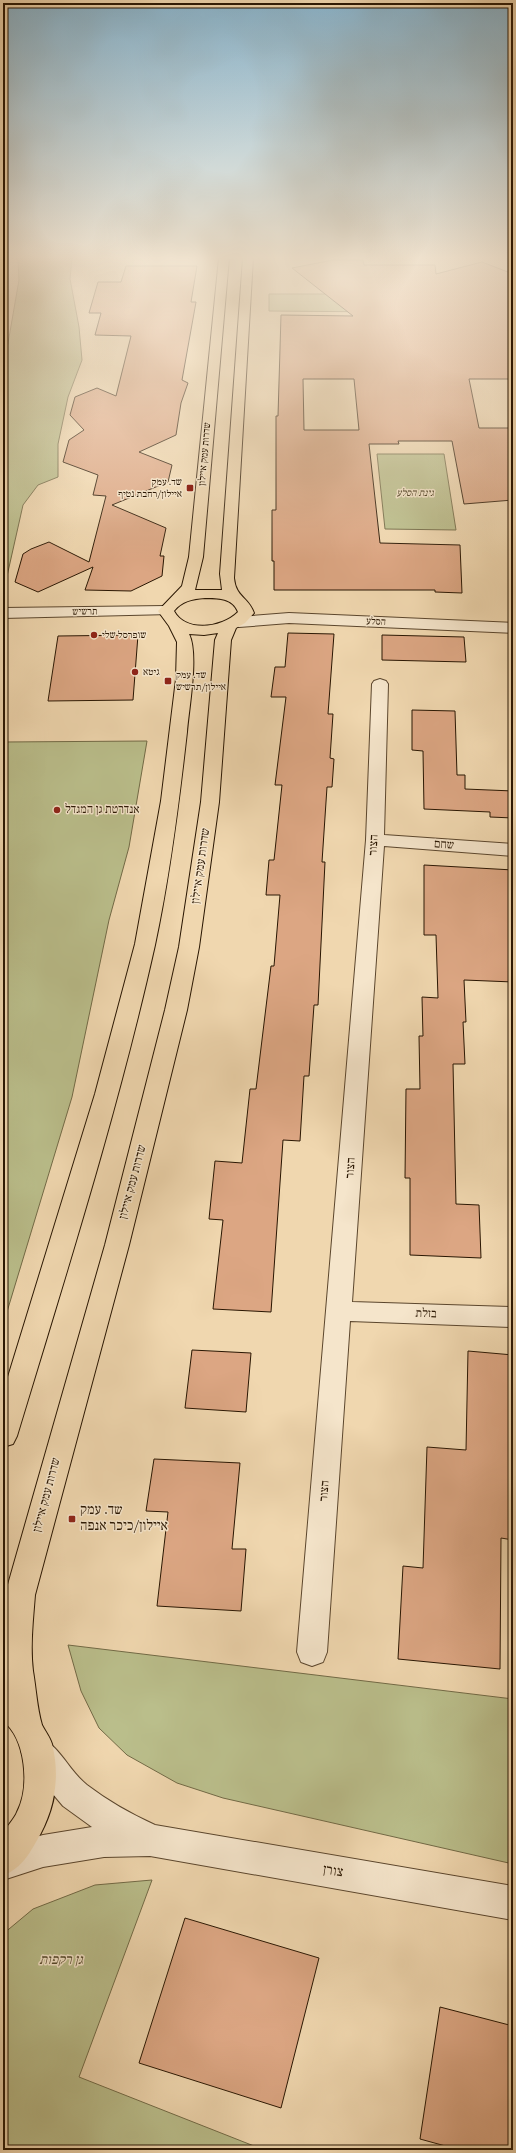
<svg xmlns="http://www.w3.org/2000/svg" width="516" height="2153" viewBox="0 0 516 2153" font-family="'Sorts Mill Goudy','Frank Ruhl Libre',serif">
<rect width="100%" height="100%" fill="#f0d7af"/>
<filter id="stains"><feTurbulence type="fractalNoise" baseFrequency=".005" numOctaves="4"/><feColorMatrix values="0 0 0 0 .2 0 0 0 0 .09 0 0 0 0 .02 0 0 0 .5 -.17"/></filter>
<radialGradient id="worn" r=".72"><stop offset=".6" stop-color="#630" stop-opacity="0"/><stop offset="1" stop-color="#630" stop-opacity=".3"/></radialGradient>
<!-- green -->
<path fill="#babe8b" stroke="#726a46" d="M 15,258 L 72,258 L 70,279 L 79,327 L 82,360 L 68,397 L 58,444 L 58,477 L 38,485 L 23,505 L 3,594 L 3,372 L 19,280 L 18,261 Z
M 269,294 L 386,294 L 388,312 L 269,311 Z
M 377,454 L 444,454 L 456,530 L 385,529 Z
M 147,741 L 129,847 L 109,920 L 72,1097 L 3,1325 L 3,742 Z
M 68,1645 L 513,1699 L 513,1864 L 223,1798 L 177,1783 L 127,1755 L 99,1728 L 81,1691 Z
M 152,1880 L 79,2077 L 254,2146 L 254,2150 L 3,2150 L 3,1934 L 33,1909 L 95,1885 Z"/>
<!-- building -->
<path fill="#dca683" stroke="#291602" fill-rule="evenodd" d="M 333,260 L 363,260 L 364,265 L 435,265 L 436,274 L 482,262 L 513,274 L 513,379 L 469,379 L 479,428 L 513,428 L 513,500 L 464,504 L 452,441 L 398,441 L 399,444 L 369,444 L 380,543 L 460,545 L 462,593 L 435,592 L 435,590 L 274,590 L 274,561 L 272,561 L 272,510 L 276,510 L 276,416 L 278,416 L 281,315 L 353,316 L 292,268 ZM 303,379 L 354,379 L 359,430 L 304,430 Z
M 126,266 L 197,266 L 191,302 L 196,302 L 182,380 L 188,383 L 181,403 L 176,435 L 139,452 L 172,465 L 168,482 L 112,505 L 166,528 L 160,556 L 164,556 L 162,576 L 131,591 L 85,590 L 93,567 L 38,592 L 15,582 L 23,554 L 31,549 L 49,542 L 89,562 L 106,496 L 93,495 L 98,475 L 63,462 L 69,440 L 84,430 L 70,415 L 75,397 L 97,388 L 116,396 L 131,336 L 95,335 L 101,313 L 89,313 L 98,282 L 121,282 Z
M 288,633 L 334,634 L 328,714 L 333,714 L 330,758 L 334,759 L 332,787 L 327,787 L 322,862 L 325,862 L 318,1005 L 314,1005 L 309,1076 L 304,1076 L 300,1141 L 283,1140 L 271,1312 L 213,1309 L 223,1220 L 209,1219 L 215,1161 L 242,1163 L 250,1089 L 256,1089 L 271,966 L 274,966 L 280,895 L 266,895 L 269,860 L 274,860 L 282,785 L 275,785 L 286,697 L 271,697 L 275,667 L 285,667 Z
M 138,635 L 133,700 L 48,701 L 58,636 Z
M 382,635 L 464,637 L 466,662 L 382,660 Z
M 412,710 L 455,711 L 457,775 L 465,775 L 465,789 L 513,791 L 513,818 L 490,817 L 490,812 L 424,809 L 423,751 L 412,750 Z
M 424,865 L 513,870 L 513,982 L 464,980 L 466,1022 L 463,1022 L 465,1064 L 453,1064 L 456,1204 L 479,1205 L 481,1258 L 410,1255 L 410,1178 L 405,1178 L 406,1089 L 420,1089 L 419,1036 L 423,1036 L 422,997 L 438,998 L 436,935 L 424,935 Z
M 192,1350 L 251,1353 L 246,1412 L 185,1408 Z
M 468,1351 L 513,1355 L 513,1540 L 501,1538 L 500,1669 L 398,1659 L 403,1566 L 423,1568 L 427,1447 L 466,1450 Z
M 154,1459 L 240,1463 L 232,1549 L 246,1549 L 241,1611 L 157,1606 L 168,1512 L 146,1511 Z
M 185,1918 L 319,1958 L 281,2108 L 139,2063 Z
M 440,2007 L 513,2026 L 513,2150 L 460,2150 L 420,2139 Z"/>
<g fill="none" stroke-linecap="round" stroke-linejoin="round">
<!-- minor casing -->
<g stroke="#5b462d" stroke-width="2">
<path id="minor" d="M 166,606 L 171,608 L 174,611 L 171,614 L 3,618 L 3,608 Z
M 289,613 L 513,623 L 513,633 L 289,623 L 239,627 L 233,625 L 231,622 L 233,619 L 239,617 Z
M 380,679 L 386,681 L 388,684 L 384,835 L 513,844 L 513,856 L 384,846 L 352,1302 L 513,1307 L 513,1327 L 350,1321 L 327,1652 L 323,1662 L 312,1666 L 301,1662 L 297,1652 L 366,840 L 372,684 L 374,681 Z
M 37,1736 C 60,1745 68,1770 87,1785 C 108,1801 131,1814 155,1825 L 513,1886 L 513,1920 L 150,1856 L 104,1857 L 43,1867 L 3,1880 L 3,1846 L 43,1835 L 92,1827 L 63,1806 L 26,1762 L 21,1751 L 26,1740 Z"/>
</g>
<!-- major casing -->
<g stroke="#291602" stroke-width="2">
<path id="major" d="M 219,258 L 229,258 L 203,557 L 195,590 L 222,590 L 220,574 L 243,258 L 253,258 L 234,578 C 236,598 248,596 254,613 L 245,623 L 236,628 L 231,640 L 219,802 L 199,947 L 187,1010 L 129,1245 L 35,1595 C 33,1620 30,1646 33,1671 C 36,1688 37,1708 42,1725 C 45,1731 50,1737 52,1744 C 61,1778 54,1812 36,1842 C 27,1858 20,1868 3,1876 C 3,1863 0,1847 3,1836 C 5,1827 14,1820 17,1812 C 30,1787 26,1739 3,1721 L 3,1689 L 6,1690 L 3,1670 L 5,1595 L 105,1245 L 165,1010 L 179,947 L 201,802 L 215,640 L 218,633 L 204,635 L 189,634 C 199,654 189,707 187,732 C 179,803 170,875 155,945 C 118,1111 66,1274 17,1436 L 13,1444 L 3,1447 L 3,1393 L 95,1094 L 135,944 L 161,801 L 176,679 L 177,642 L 169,626 L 158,611 L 182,586 L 189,557 ZM 205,598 C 218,598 233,598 238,612 C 222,628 186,633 174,611 C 182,601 192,599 205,598 Z"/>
</g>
<!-- minor -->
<use href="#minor" fill="#f5e5cb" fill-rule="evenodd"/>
<!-- major -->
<use href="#major" fill="#f0d7af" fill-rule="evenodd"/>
</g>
<!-- sky -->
<linearGradient id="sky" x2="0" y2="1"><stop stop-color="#89b6d0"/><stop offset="0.46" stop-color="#f8eddb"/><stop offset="1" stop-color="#f8eddb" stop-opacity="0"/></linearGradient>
<rect width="516" height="560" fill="url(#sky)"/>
<!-- markers -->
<g fill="#8f2418" stroke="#f5e5cb" stroke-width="1.5">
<rect x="186" y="484" width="8" height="8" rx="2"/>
<circle cx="94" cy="635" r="4"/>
<circle cx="135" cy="672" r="4"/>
<rect x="164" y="677" width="8" height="8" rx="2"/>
<circle cx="57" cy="810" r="4"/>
<rect x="68" y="1515" width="8" height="8" rx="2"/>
</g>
<g text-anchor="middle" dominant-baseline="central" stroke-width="3" stroke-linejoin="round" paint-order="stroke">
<!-- far-street labels -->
<g font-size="10" fill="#291602" stroke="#f5e5cb">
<text transform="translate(205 454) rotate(-85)">שדרות עמק איילון</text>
<text transform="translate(85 612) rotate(-1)">תרשיש</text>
<text transform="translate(376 622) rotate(3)">הסלע</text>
</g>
<!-- far-poi labels -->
<g font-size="10" fill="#291602" stroke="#f5e5cb" text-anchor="start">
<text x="182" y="482" text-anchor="end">שד. עמק<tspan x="182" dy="12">איילון/רחבת נטיף</tspan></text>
<text x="102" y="635">שופרסל שלי</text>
<text x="143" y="672">גיטא</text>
<text x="176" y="675">שד. עמק<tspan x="176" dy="12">איילון/תרשיש</tspan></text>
</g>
<!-- far-park labels -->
<g font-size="10" font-style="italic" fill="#54482b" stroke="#f5e5cb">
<text x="415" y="493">גינת הסלע</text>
</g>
<!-- poi labels -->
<g font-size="12" fill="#291602" stroke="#f5e5cb" text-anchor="start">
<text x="65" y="810">אנדרטת גן המגדל</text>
</g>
<!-- street labels -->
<g font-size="12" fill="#291602" stroke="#f5e5cb">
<text transform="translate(374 845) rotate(-87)">הצור</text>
<text transform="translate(444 845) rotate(4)">שחם</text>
<text transform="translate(201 866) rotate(-82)">שדרות עמק איילון</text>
<text transform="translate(351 1168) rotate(-86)">הצור</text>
<text transform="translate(133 1182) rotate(-75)">שדרות עמק איילון</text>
<text transform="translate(426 1314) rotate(2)">בזלת</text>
<text transform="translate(325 1491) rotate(-85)">הצור</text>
<text transform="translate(47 1495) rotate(-75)">שדרות עמק איילון</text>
</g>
<!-- near-poi labels -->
<g font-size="14" fill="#291602" stroke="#f5e5cb" text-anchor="start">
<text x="80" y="1511">שד. עמק<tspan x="80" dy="16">איילון/כיכר אנפה</tspan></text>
</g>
<!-- near-street labels -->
<g font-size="14" fill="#291602" stroke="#f5e5cb">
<text transform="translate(333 1872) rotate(9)">צורן</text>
</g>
<!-- near-park labels -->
<g font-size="14" font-style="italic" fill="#54482b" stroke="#f5e5cb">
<text x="61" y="1961">גן רקפות</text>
</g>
</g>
<!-- margin -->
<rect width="516" height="2153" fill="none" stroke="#f0d7af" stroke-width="16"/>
<rect x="4" y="4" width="508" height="2145" fill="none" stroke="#291602" stroke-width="2"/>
<rect x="8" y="8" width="500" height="2137" fill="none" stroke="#291602"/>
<rect width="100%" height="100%" filter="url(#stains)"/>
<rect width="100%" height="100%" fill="url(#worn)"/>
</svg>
